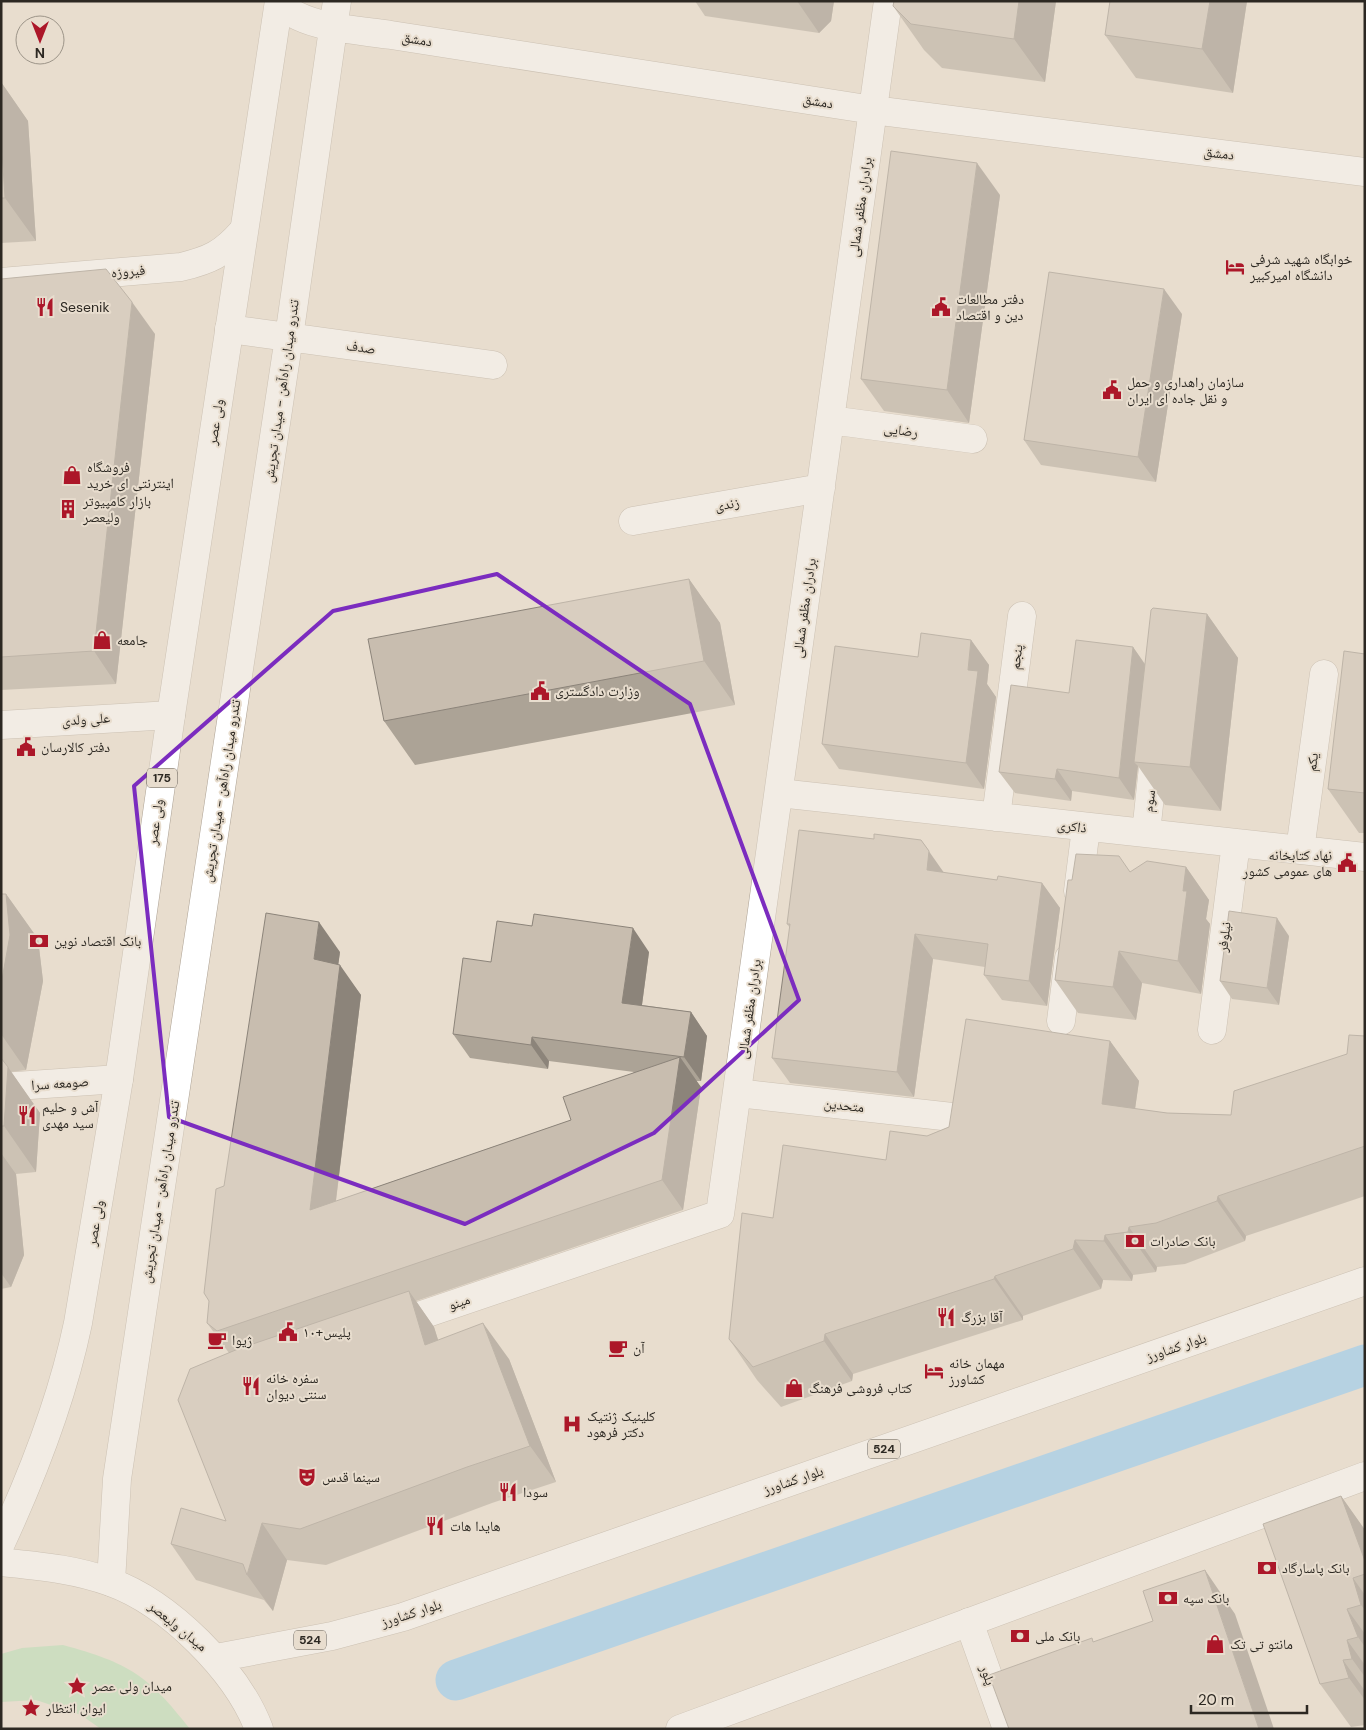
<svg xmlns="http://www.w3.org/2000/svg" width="1366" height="1730" viewBox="0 0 1366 1730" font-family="'DM Sans','Noto Naskh Arabic',sans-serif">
<rect width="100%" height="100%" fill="#e8ddce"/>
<!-- green -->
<path fill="#aeddaf" d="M 63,1645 C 129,1663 148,1675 190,1729 L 101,1729 L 81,1715 L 36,1700 L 1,1702 L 1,1654 L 22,1648 Z"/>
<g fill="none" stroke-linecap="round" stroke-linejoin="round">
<!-- canal -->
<path stroke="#7ac5fb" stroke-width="41" d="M 456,1680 L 1365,1365"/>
<!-- minor casing -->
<g stroke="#aca193" stroke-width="29">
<path id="minor" d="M 279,2 C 300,28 358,30 391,35 L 873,110 L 1365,172
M 1,282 L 181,267 C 210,260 223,254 243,231
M 229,329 L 493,365
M 830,420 L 973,439
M 633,521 L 821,488
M 1,725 L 171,715
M 779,793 L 1365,857
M 996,817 L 1022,616
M 1146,833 L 1155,748
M 1300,850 L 1324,674
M 1078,891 L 1086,828
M 1061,1021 L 1069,958
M 1212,1030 L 1236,843
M 1,1087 L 119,1079
M 737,1093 L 952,1117
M 389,1326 L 720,1214 L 888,1
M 111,1582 L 117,1479 L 289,337 L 337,1
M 969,1622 L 1007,1729"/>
</g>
<!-- major casing -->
<g stroke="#aca193" stroke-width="29">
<path id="major" d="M 1,1543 C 34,1472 62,1400 78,1323 L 119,1079 L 171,715 L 279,1
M 1,1562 C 38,1566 75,1569 110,1582 C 169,1603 237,1671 259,1729
M 216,1658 L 332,1636 L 403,1617 L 1365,1281
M 680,1729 L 1365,1476"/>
</g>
<!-- minor -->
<use href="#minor" stroke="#fff" stroke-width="28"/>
<!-- major -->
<use href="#major" stroke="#fff" stroke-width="28"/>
</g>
<!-- wall -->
<path fill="#aca396" d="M 695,1 L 834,1 L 831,21 L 819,33 L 705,16 Z
M 894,1 L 1056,1 L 1045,82 L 942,68 L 924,50 L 893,6 Z
M 1247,1 L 1233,93 L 1136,78 L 1105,35 Z
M 1,82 L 28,121 L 36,241 L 1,243 Z
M 1000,195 L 969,423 L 884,411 L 861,379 Z
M 1,279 L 155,334 L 116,684 L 1,690 Z
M 1182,314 L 1156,482 L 1041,465 L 1024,440 Z
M 689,579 L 720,623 L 735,705 L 415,765 L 384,721 Z
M 1207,614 L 1238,658 L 1221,811 L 1165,805 L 1138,766 L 1134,800 L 1072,791 L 1071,801 L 1015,793 L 999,772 L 1069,693 L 1133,647 L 1145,664 Z
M 971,640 L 989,665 L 987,684 L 996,697 L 984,789 L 839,769 L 822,744 L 918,657 Z
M 1365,654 L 1365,833 L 1359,833 L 1328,789 Z
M 1186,867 L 1209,900 L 1206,919 L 1210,924 L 1201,994 L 1142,983 L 1136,1020 L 1078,1013 L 1055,980 L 1072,880 L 1130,872 Z
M 944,873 L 997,880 L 1042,883 L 1060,908 L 1047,1006 L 1002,1000 L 984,975 L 985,967 L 933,959 L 914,1097 L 790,1083 L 772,1058 L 790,928 L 787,924 Z
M 1,894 L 6,894 L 38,939 L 43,981 L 26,1070 L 11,1072 L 40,1113 L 36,1172 L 16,1174 L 24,1255 L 11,1287 L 1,1289 Z
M 1289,936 L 1279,1005 L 1232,999 L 1220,981 Z
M 340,952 L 338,965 L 361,995 L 336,1201 L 571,1120 L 634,1072 L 549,1061 L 548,1069 L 470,1058 L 453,1034 L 491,962 L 649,952 L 642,1005 L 691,1012 L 707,1036 L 701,1081 L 696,1081 L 701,1087 L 683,1210 L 416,1301 L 434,1327 L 438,1340 L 509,1359 L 556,1482 L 492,1503 L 326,1565 L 287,1560 L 273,1611 L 264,1600 L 196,1580 L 171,1544 L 226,1521 L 229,1353 L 207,1323 L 224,1186 Z
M 1365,1036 L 1365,1196 L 1246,1236 L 1245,1241 L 1185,1264 L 1157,1267 L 1156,1272 L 1133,1275 L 1132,1281 L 1103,1280 L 1101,1289 L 1023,1316 L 1023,1320 L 853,1374 L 852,1381 L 781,1407 L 757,1380 L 729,1339 L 773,1218 L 886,1160 L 927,1136 L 949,1127 L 1110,1041 L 1139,1081 L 1135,1109 L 1167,1113 L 1231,1115 L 1347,1054 Z
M 1341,1496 L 1365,1530 L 1365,1725 L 1351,1727 L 1320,1684 Z"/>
<!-- shaded-wall -->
<path fill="#8c847a" d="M 797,1 L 834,1 L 831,21 L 819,33 Z
M 1019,1 L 1056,1 L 1045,82 L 1014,39 Z
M 1210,1 L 1247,1 L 1233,93 L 1202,49 Z
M 1,82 L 28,121 L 36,241 L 5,198 L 1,135 Z
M 977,163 L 1000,195 L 969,423 L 947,390 Z
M 1164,289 L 1182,314 L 1156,482 L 1138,457 Z
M 132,302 L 155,334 L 116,684 L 94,651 Z
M 689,579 L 720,623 L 735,705 L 704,661 Z
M 1207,614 L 1238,658 L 1221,811 L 1190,767 Z
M 971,640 L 989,665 L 987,684 L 996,697 L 984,789 L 966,763 L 968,670 Z
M 1133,647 L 1148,669 L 1134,762 L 1138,766 L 1134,800 L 1119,778 Z
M 1057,769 L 1072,791 L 1071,801 L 1055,779 Z
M 921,840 L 947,877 L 927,870 Z
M 1186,867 L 1209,900 L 1206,919 L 1210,924 L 1201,994 L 1178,961 L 1183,891 Z
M 1042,883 L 1060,908 L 1047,1006 L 1029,981 Z
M 6,894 L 38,939 L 43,981 L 26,1070 L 1,1034 L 1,985 Z
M 1277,918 L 1289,936 L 1279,1005 L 1267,988 Z
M 319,922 L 340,952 L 335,989 L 314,959 Z
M 633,928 L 649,952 L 639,1027 L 622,1003 Z
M 915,934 L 933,959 L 914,1097 L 897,1072 Z
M 1119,951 L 1142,983 L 1136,1020 L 1113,987 Z
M 340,965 L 361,995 L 331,1240 L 310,1210 Z
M 691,1012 L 707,1036 L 701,1081 L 684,1057 Z
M 532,1037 L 549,1061 L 548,1069 L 531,1045 Z
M 1110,1041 L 1139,1081 L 1130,1144 L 1102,1104 Z
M 680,1057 L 701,1087 L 683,1210 L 662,1180 Z
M 8,1067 L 40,1113 L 36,1172 L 4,1126 Z
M 1,1153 L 16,1174 L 24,1255 L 11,1287 L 1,1273 Z
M 1218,1196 L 1246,1236 L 1245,1241 L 1217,1201 Z
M 1129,1227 L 1157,1267 L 1156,1272 L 1128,1232 Z
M 1105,1235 L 1133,1275 L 1132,1281 L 1104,1241 Z
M 1075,1240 L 1103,1280 L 1101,1289 L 1073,1249 Z
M 995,1276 L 1023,1316 L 1023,1320 L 994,1279 Z
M 409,1291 L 434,1327 L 451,1381 L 425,1345 Z
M 483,1323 L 509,1359 L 556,1482 L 530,1446 Z
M 825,1334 L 853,1374 L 852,1381 L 824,1341 Z
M 1341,1496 L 1365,1530 L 1365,1561 Z
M 262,1523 L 287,1560 L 273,1611 L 247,1575 Z
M 1205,1570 L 1235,1614 L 1274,1729 L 1259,1729 Z
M 1353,1578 L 1365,1595 L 1365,1610 L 1361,1605 Z
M 1347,1609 L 1365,1634 L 1365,1647 L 1358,1637 Z
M 1347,1640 L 1365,1665 L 1365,1677 L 1352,1659 Z
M 1343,1660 L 1365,1691 L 1365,1700 L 1349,1678 Z"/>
<!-- building -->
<path fill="#c8bdaf" stroke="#8c847a" d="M 894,1 L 1019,1 L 1014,39 L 911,24 L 893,6 Z
M 1110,1 L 1210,1 L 1202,49 L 1105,35 Z
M 1,135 L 5,198 L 1,198 Z
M 891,151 L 977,163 L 947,390 L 861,379 Z
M 106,269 L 132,302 L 94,651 L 1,657 L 1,279 Z
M 1049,272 L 1164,289 L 1138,457 L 1024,440 Z
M 689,579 L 704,661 L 384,721 L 368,639 Z
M 1153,608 L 1207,614 L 1190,767 L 1134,762 L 1151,610 Z
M 921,633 L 971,640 L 968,670 L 978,671 L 966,763 L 822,744 L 835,646 L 918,657 Z
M 1076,640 L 1133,647 L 1119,778 L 1057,769 L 1055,779 L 999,772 L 1011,685 L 1069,693 Z
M 1344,651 L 1365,654 L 1365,793 L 1328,789 Z
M 799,830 L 874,839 L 874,834 L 921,840 L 929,851 L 927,870 L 997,880 L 998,876 L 1042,883 L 1029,981 L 984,975 L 988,944 L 915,934 L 897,1072 L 772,1058 L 790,924 L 787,924 Z
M 1076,854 L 1119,856 L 1130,872 L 1147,861 L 1186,867 L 1183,891 L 1187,891 L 1178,961 L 1119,951 L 1113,987 L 1055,980 L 1068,880 L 1072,880 Z
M 1,894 L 6,894 L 10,935 L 1,985 Z
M 1229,911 L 1277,918 L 1267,988 L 1220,981 Z
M 266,913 L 319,922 L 314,959 L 340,965 L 310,1210 L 571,1120 L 563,1097 L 680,1057 L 662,1180 L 217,1331 L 207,1323 L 209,1301 L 204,1293 L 216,1189 L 224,1186 Z
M 534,914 L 633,928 L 622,1003 L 691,1012 L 684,1057 L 532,1037 L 531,1045 L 453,1034 L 463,958 L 491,962 L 497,921 L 532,926 Z
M 966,1019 L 1110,1041 L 1102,1104 L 1167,1113 L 1231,1115 L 1234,1091 L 1347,1054 L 1349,1035 L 1365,1036 L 1365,1146 L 1218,1196 L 1217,1201 L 1156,1223 L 1129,1227 L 1128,1232 L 1105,1235 L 1104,1241 L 1075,1240 L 1073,1249 L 995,1276 L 994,1279 L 825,1334 L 824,1341 L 753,1367 L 729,1339 L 742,1213 L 773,1218 L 783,1145 L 886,1160 L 890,1131 L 927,1136 L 949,1127 Z
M 1,1058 L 8,1067 L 4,1126 L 1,1126 Z
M 409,1291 L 425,1345 L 483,1323 L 530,1446 L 467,1467 L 300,1529 L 262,1523 L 247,1575 L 243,1564 L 171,1544 L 181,1508 L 226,1521 L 178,1400 L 190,1369 L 238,1349 Z
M 1341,1496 L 1365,1561 L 1365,1574 L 1353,1578 L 1361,1605 L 1347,1609 L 1358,1637 L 1347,1640 L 1352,1659 L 1343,1660 L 1349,1678 L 1320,1684 L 1263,1524 Z
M 1205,1570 L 1259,1729 L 1009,1729 L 989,1675 L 1092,1638 L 1093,1642 L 1153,1621 L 1143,1591 Z"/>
<!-- marked area -->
<path d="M0 0H1366V1730H0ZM 497,574 L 690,704 L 799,1000 L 654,1133 L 465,1224 L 169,1117 L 134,786 L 333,611 Z" fill="#e8ddce" fill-opacity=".55" fill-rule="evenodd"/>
<path fill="none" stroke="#7b2cbf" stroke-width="4" stroke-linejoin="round" d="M 497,574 L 690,704 L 799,1000 L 654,1133 L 465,1224 L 169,1117 L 134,786 L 333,611 Z"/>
<!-- icons -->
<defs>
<g id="hotel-bare" transform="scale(1.5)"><path d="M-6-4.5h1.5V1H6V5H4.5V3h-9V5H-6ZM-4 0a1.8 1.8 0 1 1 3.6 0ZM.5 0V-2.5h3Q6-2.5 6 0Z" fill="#ac1729" stroke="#e8ddce" stroke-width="2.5" paint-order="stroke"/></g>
<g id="restaurant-bare" transform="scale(1.5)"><path d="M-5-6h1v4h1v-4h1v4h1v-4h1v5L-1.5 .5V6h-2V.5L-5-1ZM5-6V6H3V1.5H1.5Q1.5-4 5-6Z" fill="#ac1729" stroke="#e8ddce" stroke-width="2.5" paint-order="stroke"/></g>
<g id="civic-bare" transform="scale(1.5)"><path d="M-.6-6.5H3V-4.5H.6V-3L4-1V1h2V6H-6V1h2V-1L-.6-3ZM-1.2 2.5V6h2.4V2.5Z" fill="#ac1729" stroke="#e8ddce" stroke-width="2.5" paint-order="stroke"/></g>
<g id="shop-bare" transform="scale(1.5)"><path d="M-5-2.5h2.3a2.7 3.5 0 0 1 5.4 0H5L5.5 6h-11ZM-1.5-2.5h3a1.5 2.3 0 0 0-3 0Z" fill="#ac1729" stroke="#e8ddce" stroke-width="2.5" paint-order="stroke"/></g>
<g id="building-bare" transform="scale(1.5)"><path d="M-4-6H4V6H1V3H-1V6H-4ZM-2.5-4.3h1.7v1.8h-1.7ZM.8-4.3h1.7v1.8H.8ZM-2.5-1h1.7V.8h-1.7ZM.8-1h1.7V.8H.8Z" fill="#ac1729" stroke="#e8ddce" stroke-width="2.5" paint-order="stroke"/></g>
<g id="bank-bare" transform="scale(1.5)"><path d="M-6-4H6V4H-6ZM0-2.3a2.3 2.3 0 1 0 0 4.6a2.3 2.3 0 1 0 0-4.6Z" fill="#ac1729" stroke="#e8ddce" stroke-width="2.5" paint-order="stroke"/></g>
<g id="cafe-bare" transform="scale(1.5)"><path d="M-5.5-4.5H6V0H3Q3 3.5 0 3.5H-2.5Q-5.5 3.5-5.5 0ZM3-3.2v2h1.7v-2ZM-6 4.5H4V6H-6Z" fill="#ac1729" stroke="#e8ddce" stroke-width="2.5" paint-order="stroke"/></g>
<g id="hospital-bare" transform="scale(1.5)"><path d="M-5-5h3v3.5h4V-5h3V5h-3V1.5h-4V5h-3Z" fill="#ac1729" stroke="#e8ddce" stroke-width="2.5" paint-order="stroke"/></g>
<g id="theatre-bare" transform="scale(1.5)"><path d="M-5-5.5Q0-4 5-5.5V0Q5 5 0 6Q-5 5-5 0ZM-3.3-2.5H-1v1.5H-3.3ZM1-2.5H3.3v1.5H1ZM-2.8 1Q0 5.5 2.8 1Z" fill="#ac1729" stroke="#e8ddce" stroke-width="2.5" paint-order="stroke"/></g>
<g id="sight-bare" transform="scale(1.5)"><path d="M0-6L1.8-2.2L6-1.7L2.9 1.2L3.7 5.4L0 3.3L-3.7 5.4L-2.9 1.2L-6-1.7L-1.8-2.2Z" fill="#ac1729" stroke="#e8ddce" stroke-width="2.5" paint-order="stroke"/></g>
</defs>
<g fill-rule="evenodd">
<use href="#hotel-bare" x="1235" y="267"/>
<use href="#restaurant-bare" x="45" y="307"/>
<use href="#civic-bare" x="941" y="307"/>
<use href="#civic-bare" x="1112" y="390"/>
<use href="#shop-bare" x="72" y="475"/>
<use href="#building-bare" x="68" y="509"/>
<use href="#shop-bare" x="102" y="640"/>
<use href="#civic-bare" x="540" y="691"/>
<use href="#civic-bare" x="26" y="747"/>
<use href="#civic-bare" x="1347" y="863"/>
<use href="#bank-bare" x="39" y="941"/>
<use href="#restaurant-bare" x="27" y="1115"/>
<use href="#bank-bare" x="1135" y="1241"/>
<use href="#restaurant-bare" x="946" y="1317"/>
<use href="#civic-bare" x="288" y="1332"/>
<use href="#cafe-bare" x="217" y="1340"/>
<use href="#cafe-bare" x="618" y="1348"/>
<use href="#hotel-bare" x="934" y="1371"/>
<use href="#restaurant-bare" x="251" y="1386"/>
<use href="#shop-bare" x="794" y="1388"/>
<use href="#hospital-bare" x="572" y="1424"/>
<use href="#theatre-bare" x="307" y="1477"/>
<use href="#restaurant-bare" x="508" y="1492"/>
<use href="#restaurant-bare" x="435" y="1526"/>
<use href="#bank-bare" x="1267" y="1568"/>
<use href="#bank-bare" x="1168" y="1598"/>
<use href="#bank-bare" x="1020" y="1636"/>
<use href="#shop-bare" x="1215" y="1644"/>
<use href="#sight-bare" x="77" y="1686"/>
<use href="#sight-bare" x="31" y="1708"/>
</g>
<g text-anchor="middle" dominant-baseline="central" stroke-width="4" stroke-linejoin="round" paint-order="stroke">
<!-- shield labels -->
<g fill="#e8ddce" stroke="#645e56" stroke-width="1">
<rect x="147" y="768.5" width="30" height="19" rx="4"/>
<rect x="868" y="1439.5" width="32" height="19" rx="4"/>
<rect x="294" y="1630.5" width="32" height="19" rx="4"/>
</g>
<g font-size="12" font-weight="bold" fill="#2c2822">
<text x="162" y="778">175</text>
<text x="884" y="1449">524</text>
<text x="310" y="1640">524</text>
</g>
<!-- street labels -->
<g font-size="14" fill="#2c2822" stroke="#e8ddce">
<text transform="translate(417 39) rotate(9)">دمشق</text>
<text transform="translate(818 101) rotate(9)">دمشق</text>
<text transform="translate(1219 153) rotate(7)">دمشق</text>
<text transform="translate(860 207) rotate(-82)">برادران مظفر شمالی</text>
<text transform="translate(128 271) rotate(-5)">فیروزه</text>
<text transform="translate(361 347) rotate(8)">صدف</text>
<text transform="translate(281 391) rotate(-82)">تندرو میدان راه‌آهن - میدان تجریش</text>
<text transform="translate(215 422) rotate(-81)">ولی عصر</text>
<text transform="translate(901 430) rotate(8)">رضایی</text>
<text transform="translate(727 504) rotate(-10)">زندی</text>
<text transform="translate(804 608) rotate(-82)">برادران مظفر شمالی</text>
<text transform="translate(1016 657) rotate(-83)">پنجم</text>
<text transform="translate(86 719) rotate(-4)">علی ولدی</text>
<text transform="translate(1312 762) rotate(-82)">یکم</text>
<text transform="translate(221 791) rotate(-81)">تندرو میدان راه‌آهن - میدان تجریش</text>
<text transform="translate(1149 801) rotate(-84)">سوم</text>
<text transform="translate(155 822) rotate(-82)">ولی عصر</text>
<text transform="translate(1072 826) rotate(7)">ذاکری</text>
<text transform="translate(1224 937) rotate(-83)">نیلوفر</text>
<text transform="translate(749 1009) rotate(-82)">برادران مظفر شمالی</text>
<text transform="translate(60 1083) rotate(-4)">صومعه سرا</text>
<text transform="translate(844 1105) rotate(6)">متحدین</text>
<text transform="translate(160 1192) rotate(-81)">تندرو میدان راه‌آهن - میدان تجریش</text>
<text transform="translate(95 1223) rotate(-80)">ولی عصر</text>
<text transform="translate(459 1302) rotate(-19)">مینو</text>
<text transform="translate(1176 1347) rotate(-19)">بلوار کشاورز</text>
<text transform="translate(793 1480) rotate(-19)">بلوار کشاورز</text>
<text transform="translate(411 1613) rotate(-18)">بلوار کشاورز</text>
<text transform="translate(178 1626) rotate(39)">میدان ولیعصر</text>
<text transform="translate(988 1675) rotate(70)">پلور</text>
</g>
<!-- poi labels -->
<g font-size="14" fill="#2c2822" stroke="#e8ddce" text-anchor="start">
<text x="1250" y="259">خوابگاه شهید شرفی<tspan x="1250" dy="16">دانشگاه امیرکبیر</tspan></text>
<text x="956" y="299">دفتر مطالعات<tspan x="956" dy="16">دین و اقتصاد</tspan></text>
<text x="60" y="307">Sesenik</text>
<text x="1127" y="382">سازمان راهداری و حمل<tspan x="1127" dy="16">و نقل جاده ای ایران</tspan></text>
<text x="87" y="467">فروشگاه<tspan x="87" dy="16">اینترنتی ای خرید</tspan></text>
<text x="83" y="501">بازار کامپیوتر<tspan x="83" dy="16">ولیعصر</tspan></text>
<text x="117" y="640">جامعه</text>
<text x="555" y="691">وزارت دادگستری</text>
<text x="41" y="747">دفتر کالارسان</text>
<text x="1332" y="855" text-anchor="end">نهاد کتابخانه<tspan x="1332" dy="16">های عمومی کشور</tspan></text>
<text x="54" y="941">بانک اقتصاد نوین</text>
<text x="42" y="1107">آش و حلیم<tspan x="42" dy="16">سید مهدی</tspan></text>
<text x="1150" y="1241">بانک صادرات</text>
<text x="961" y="1317">آقا بزرگ</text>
<text x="303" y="1332">پلیس+۱۰</text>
<text x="232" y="1340">ژیوا</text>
<text x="633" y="1348">آن</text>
<text x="949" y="1363">مهمان خانه<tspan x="949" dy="16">كشاورز</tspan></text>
<text x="266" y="1378">سفره خانه<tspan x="266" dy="16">سنتی دیوان</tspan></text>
<text x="809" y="1388">کتاب فروشی فرهنگ</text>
<text x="587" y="1416">کلینیک ژنتیک<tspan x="587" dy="16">دکتر فرهود</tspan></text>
<text x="322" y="1477">سینما قدس</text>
<text x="523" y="1492">سودا</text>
<text x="450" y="1526">هایدا هات</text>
<text x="1282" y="1568">بانک پاسارگاد</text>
<text x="1183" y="1598">بانک سپه</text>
<text x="1035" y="1636">بانک ملی</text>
<text x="1230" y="1644">مانتو تی تک</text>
<text x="92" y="1686">میدان ولی عصر</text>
<text x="46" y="1708">ایوان انتظار</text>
</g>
</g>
<!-- border -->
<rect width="1366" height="1730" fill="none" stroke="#2c2822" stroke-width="5"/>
<!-- north arrow -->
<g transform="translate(40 40) rotate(180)"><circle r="24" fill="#e8ddce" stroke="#9d9589"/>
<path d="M0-4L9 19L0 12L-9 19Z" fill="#ac1729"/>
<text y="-8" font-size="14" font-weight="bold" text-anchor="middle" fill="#2c2822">N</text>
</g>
<!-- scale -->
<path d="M1191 1705v8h116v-8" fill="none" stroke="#2c2822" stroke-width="2.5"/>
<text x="1198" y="1705" font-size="15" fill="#2c2822" stroke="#e8ddce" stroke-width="4" paint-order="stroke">20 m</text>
</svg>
